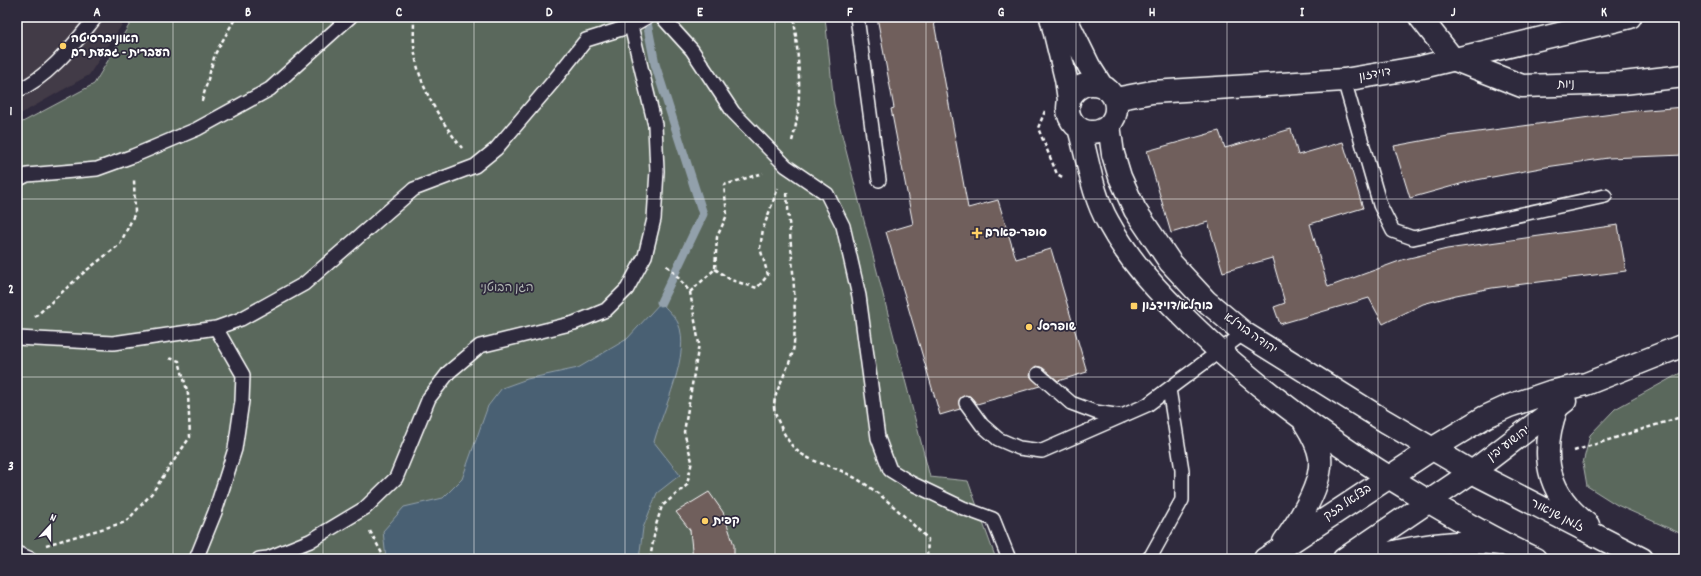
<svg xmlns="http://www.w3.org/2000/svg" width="1701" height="576" viewBox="0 0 1701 576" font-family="Dekko,'Playpen Sans Hebrew',sans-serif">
<rect width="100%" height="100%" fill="#2f2a3d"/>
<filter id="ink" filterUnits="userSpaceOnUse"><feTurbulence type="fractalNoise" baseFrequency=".025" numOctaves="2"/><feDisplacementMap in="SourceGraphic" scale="8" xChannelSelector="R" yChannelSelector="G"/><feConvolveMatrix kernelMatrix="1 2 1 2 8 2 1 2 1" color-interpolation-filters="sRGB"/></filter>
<g filter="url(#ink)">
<!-- built -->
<path fill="#423a46" d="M 17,17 L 127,17 L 89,75 L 17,116 Z"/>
<!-- green -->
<path fill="#5a675c" stroke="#acb3ae" d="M 134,17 L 825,17 L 834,104 L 930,477 L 968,481 L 996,559 L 17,559 L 17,125 L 94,84 Z
M 1684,371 L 1684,535 L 1617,505 L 1587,486 L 1583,463 L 1590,435 L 1615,409 Z"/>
<!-- water -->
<path fill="#496173" stroke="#92a0ab" d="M 661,302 C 666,309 675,316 678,323 C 692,352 662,412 654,442 L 680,475 L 657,493 L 643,528 L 639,559 L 386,559 L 383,531 L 404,507 L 443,498 L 462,479 L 488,406 L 502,388 L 527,379 L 578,368 L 627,339 Z"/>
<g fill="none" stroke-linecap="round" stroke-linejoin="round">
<!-- stream -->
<path stroke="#92a0ab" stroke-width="9" d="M 646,17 L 655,64 L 703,214 L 661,302"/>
</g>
<!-- building -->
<path fill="#6f5e5c" stroke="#fff" d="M 877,17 L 933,17 L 968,208 L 998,200 L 1016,259 L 1051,249 L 1087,372 L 1058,381 L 1043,368 L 1036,366 L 1032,369 L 1030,376 L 1040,386 L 977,404 L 970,396 L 965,395 L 959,400 L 960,409 L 940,415 L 886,232 L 913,224 L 891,109 L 894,108 Z
M 1684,107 L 1684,155 L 1608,158 L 1546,167 L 1471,181 L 1410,198 L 1394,146 L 1448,136 L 1635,111 Z
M 1291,129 L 1298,155 L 1343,142 L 1363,208 L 1310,224 L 1328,287 L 1405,259 L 1447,249 L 1618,225 L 1626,271 L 1492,288 L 1456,295 L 1423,304 L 1383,324 L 1369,298 L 1280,324 L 1274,307 L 1285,303 L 1272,258 L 1223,272 L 1208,222 L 1171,233 L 1147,151 L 1219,131 L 1225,148 Z
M 709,492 L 723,512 L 734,545 L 734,559 L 693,559 L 690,530 L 676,512 Z"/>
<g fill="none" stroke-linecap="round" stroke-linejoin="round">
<!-- service casing -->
<g stroke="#fff" stroke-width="16">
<path id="service" d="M 662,17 L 692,50 L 733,112 L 786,166 L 827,194 L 843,226 L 859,296 L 878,438 L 890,470 L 911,483 L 963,508 L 993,519 L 1009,559
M 857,17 L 879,180
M 1344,80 L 1380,205 L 1393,231 L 1413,238 L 1605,196
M 17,91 C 50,76 73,45 96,17
M 17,180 L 27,175 L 97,169 L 133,156 L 197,129 L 270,89 L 350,17
M 17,338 L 113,343 L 216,328 L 241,319 L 304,284 L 414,189 L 475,166 L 496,149 L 552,83 L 586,40 L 631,26 L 647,17
M 1038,374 L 1071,403 L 1095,412 L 1122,416
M 966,403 L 982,425 L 998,439 L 1019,448 L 1042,451 L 1147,405 L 1244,333
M 17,553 L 31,559
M 196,559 L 215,512 L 235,449 L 242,401 L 243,375 L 216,328
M 259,559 L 268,558 L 310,541 L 365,508 L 396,478 L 429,398 L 449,372 L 480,346 L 574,323 L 606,310 L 627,289 L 645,256 L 654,219 L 657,171 L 655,125 L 631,26
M 1148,559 L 1151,556 L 1182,500 L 1182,470 L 1169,389"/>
</g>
<!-- minor casing -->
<g stroke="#fff" stroke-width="25">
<path id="minor" d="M 1420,17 L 1453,59 L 1522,86 L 1623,83 L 1684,76
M 1115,99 L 1152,92 L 1344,80 L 1422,67 L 1630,17
M 1432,449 L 1485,417 L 1509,406 L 1550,392 L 1586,384 L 1684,345
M 1472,472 L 1565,401"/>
</g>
<!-- tertiary casing -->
<g stroke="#fff" stroke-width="25">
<path id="tertiary" d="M 1051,17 L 1066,79 L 1069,100
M 1065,17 L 1089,66 L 1101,85
M1068 108a24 24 0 1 1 48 0a24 24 0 1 1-48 0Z
M 1109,125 L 1113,154 L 1120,177 L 1135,210 L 1170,262 L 1206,301 L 1244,333 L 1385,421 L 1472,472 L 1642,559
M 1079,128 C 1088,159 1092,194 1108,222 C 1129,261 1160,294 1192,325 C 1260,392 1336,446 1418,495 C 1456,518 1495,540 1535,559
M 1557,407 C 1544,441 1543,477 1568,506 C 1573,513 1581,519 1588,525
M 1284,542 C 1299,521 1323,484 1320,457 C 1318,444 1312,434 1305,423
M 1265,559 L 1432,449
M 1344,559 L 1472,472
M 1366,559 C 1410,547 1454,539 1500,544"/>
</g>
<!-- path -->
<path stroke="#fff" stroke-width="2.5" stroke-dasharray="4 3" stroke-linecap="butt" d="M 414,17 C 414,29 413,43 415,54 C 420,89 441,121 462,148
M 1022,17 L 1024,23
M 202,101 L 215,54 L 236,17
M 1045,111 L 1038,128 L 1057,174 L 1064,178
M 792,141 C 804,100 798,58 794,17
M 787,193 C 790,243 797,294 794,344 C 793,362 775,388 774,405 C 773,414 787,441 794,448 C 808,462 831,465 848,474 C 879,490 903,515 928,539 L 927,557 L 924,559
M 715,269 L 731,280 L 757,288 L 768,275 L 760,248 L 763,229 L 778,188
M 690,292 L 715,269 L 717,237 L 727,215 L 724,185 L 763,173
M 35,317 L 82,274 L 120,244 L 135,213 L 134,179
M 1574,451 L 1684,416
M 370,531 L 385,559
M 46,545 L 126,522 L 152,493 L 190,437 L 188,394 L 179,361 L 169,358
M 650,559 L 656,525 L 662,506 L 687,485 L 692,461 L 684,432 L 699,344 L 690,292 L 671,269 L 665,265"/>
<!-- service -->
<use href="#service" stroke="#2f2a3d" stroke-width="13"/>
<!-- minor -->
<use href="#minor" stroke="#2f2a3d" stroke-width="22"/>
<!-- tertiary -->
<use href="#tertiary" stroke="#2f2a3d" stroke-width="22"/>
</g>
</g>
<!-- grid -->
<path fill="none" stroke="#fff" stroke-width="1" stroke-opacity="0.55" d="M 173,17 L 173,559M 323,17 L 323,559M 474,17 L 474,559M 625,17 L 625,559M 775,17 L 775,559M 926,17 L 926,559M 1076,17 L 1076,559M 1227,17 L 1227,559M 1378,17 L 1378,559M 1528,17 L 1528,559M 17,199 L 1684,199M 17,377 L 1684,377"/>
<!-- markers -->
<g fill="#ffd166" stroke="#2f2a3d" stroke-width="1.5">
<circle cx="63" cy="46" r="4"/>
<path d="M975 227h4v4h4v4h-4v4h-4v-4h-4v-4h4z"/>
<rect x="1130" y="302" width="8" height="8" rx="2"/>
<circle cx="1029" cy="327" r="4"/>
<circle cx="705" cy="521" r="4"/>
</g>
<g text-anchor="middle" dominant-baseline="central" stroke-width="3.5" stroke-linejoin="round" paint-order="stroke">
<!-- poi labels -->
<g font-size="12" font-weight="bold" fill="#fff" stroke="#2f2a3d" text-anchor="start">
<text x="71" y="39">האוניברסיטה<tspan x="71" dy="14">העברית - גבעת רם</tspan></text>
<text x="985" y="233">סופר-פארם</text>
<text x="1142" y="306">בורלא/דוידזון</text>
<text x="1037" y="327">שופרסל</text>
<text x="713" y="521">קפית</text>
</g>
<!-- street labels -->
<g font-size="12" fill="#fff" stroke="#2f2a3d">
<text transform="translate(1375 75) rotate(-10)">דוידזון</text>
<text transform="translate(1566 85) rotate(-2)">ניות</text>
<text transform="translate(1250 334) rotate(35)">יהודה בורלא</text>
<text transform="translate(1509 444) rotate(-37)">יהושוע יבין</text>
<text transform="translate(1348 503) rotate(-34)">בצלאל בזק</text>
<text transform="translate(1557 516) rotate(27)">זלמן שניאור</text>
</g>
<!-- park labels -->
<g font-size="12" fill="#b5bbb6" stroke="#2f2a3d">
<text x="507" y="288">הגן הבוטני</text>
</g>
</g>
<!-- margin -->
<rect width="1701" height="576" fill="none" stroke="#2f2a3d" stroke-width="44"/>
<!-- north arrow -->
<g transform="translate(50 526) rotate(21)" stroke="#2f2a3d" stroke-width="3" paint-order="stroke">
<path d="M0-3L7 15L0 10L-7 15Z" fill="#ffffff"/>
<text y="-6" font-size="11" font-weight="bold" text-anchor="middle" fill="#ffffff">N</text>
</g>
<rect x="22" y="22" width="1657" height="532" fill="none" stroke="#fff" stroke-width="1.5"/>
<g font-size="13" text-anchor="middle" font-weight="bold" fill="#fff">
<text x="97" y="16">A</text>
<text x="248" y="16">B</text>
<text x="399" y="16">C</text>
<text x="549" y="16">D</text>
<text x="700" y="16">E</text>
<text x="850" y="16">F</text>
<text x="1001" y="16">G</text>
<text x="1152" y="16">H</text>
<text x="1302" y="16">I</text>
<text x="1453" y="16">J</text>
<text x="1604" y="16">K</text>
<text x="11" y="115">1</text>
<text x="11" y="293">2</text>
<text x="11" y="470">3</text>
</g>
</svg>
